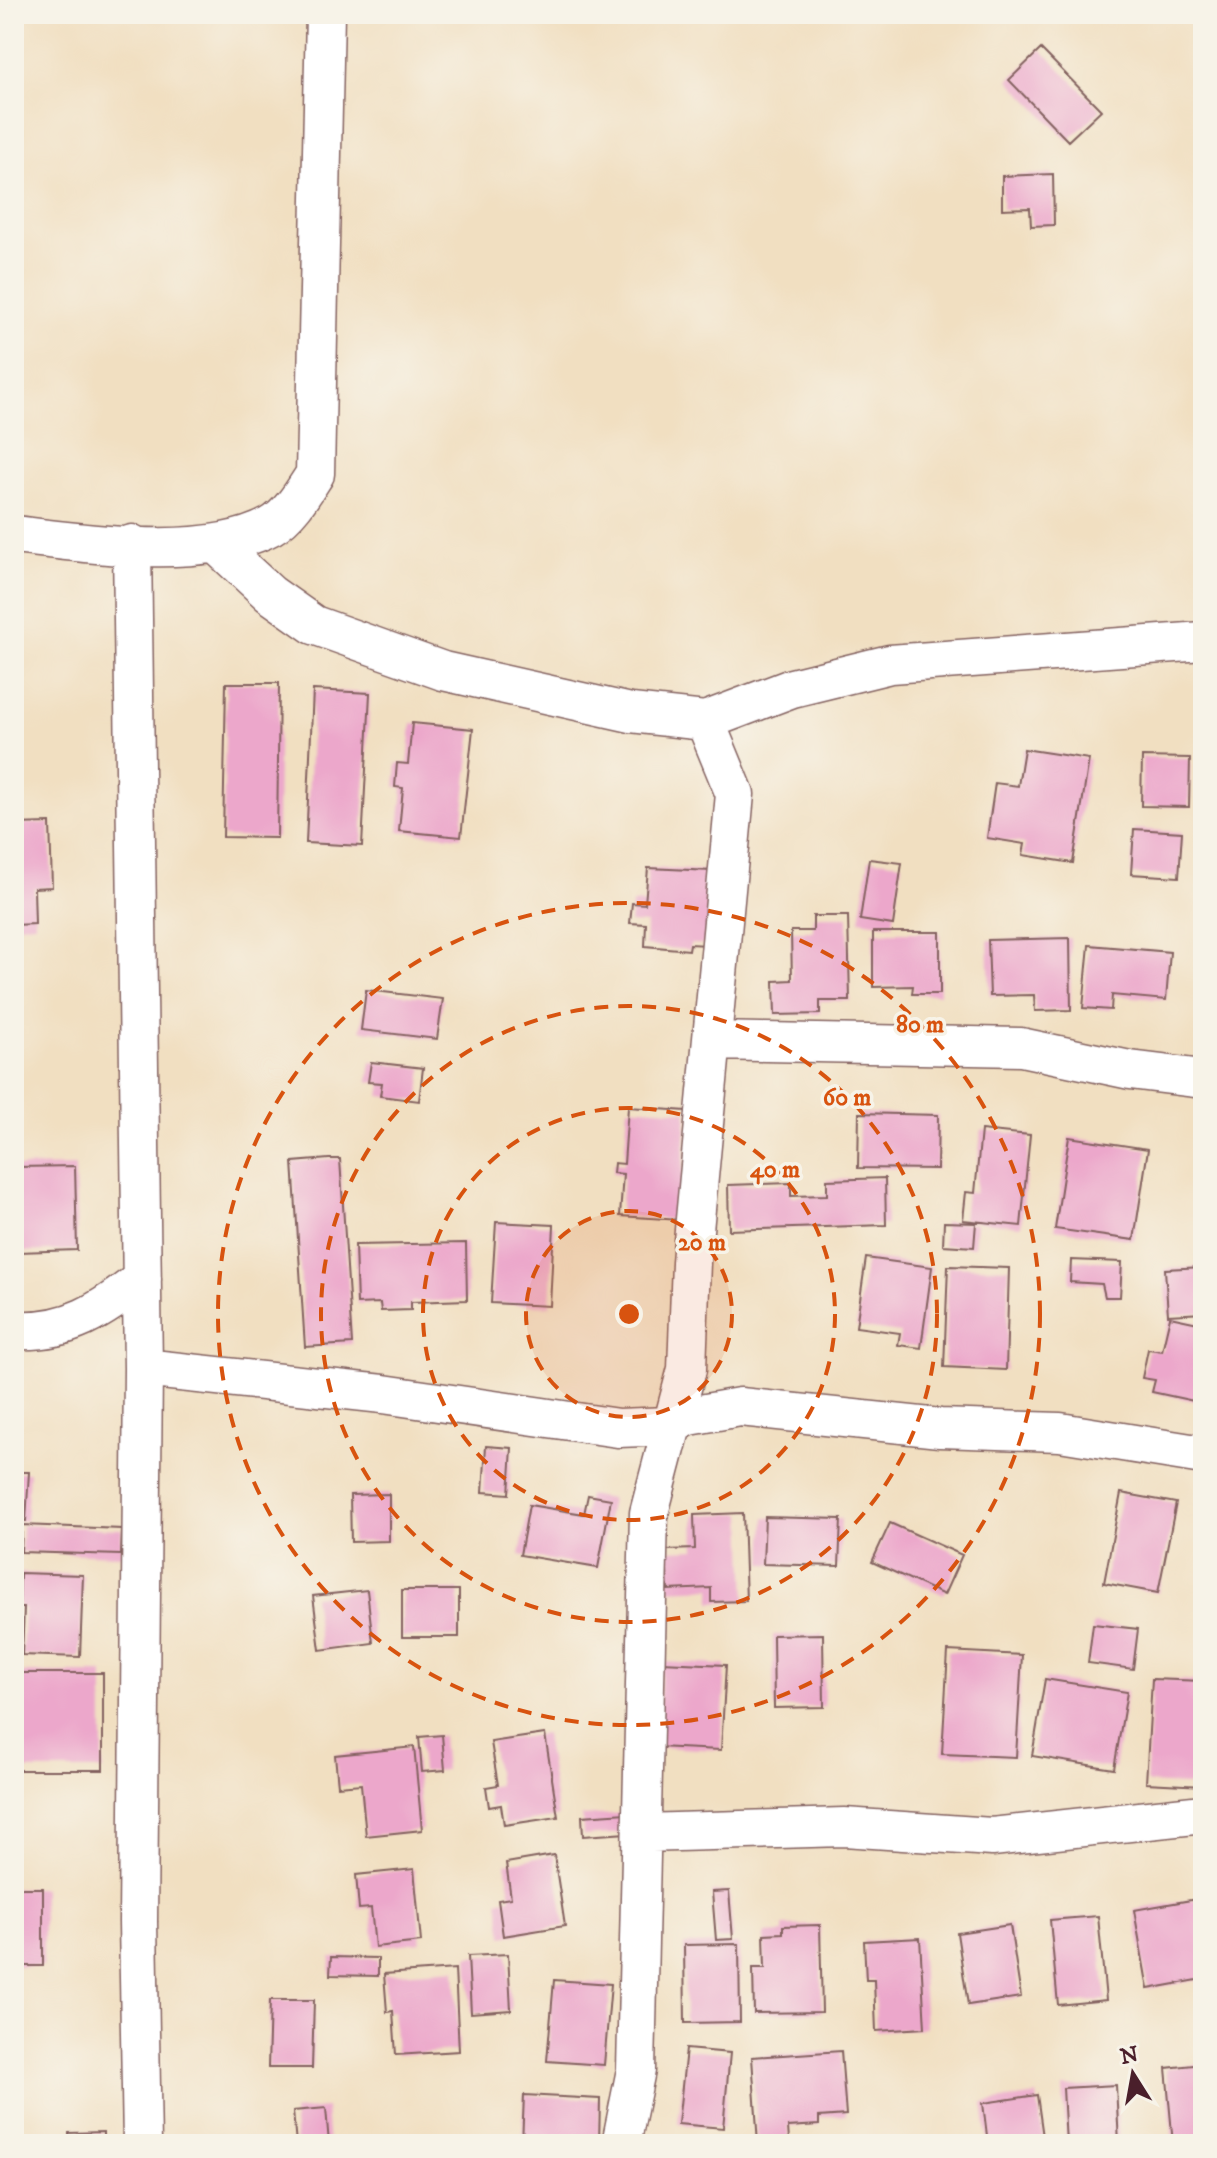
<svg xmlns="http://www.w3.org/2000/svg" width="1217" height="2158" viewBox="0 0 1217 2158" font-family="'IM FELL DW Pica',serif">
<rect width="100%" height="100%" fill="#f7f3e8"/>
<filter id="ink" filterUnits="userSpaceOnUse"><feTurbulence type="fractalNoise" baseFrequency=".0125" numOctaves="2"/><feDisplacementMap in="SourceGraphic" scale="16" xChannelSelector="R" yChannelSelector="G"/><feConvolveMatrix kernelMatrix="1 2 1 2 8 2 1 2 1" color-interpolation-filters="sRGB"/></filter>
<filter id="wash" filterUnits="userSpaceOnUse"><feTurbulence type="fractalNoise" baseFrequency=".006" numOctaves="4" result="noise"/><feDisplacementMap in="SourceGraphic" scale="32" xChannelSelector="R" yChannelSelector="G"/><feGaussianBlur stdDeviation="1.8" result="paint"/><feColorMatrix in="noise" values="0 0 0 0 0 0 0 0 0 0 0 0 0 0 0 0 0 1.4 0 .05"/><feComposite in="paint" operator="in"/></filter>
<g filter="url(#wash)">
<rect width="100%" height="100%" fill="#f1dfc1"/>
<g id="blocks">
<!-- building -->
<path fill="#eca7cb" d="M 1041,49 L 1101,110 L 1068,141 L 1009,80 Z
M 1053,174 L 1054,225 L 1031,226 L 1030,208 L 1002,209 L 1002,176 Z
M 226,683 L 279,683 L 277,838 L 223,837 Z
M 313,690 L 370,693 L 362,846 L 306,843 Z
M 412,723 L 473,729 L 461,837 L 399,831 L 403,788 L 395,787 L 397,763 L 408,764 Z
M 1024,749 L 1089,759 L 1073,863 L 1023,855 L 1025,844 L 987,838 L 995,783 L 1018,786 Z
M 1142,757 L 1190,758 L 1189,807 L 1141,806 Z
M 50,823 L 52,887 L 34,888 L 35,924 L 14,925 L 14,824 Z
M 1134,829 L 1182,832 L 1179,877 L 1131,874 Z
M 869,859 L 902,863 L 893,925 L 860,920 Z
M 648,868 L 712,871 L 707,945 L 690,944 L 689,950 L 645,946 L 646,924 L 630,923 L 632,903 L 645,904 Z
M 813,916 L 848,916 L 850,1001 L 820,1001 L 820,1014 L 775,1015 L 774,981 L 792,980 L 791,931 L 813,931 Z
M 873,932 L 940,932 L 940,994 L 912,994 L 913,986 L 873,987 Z
M 1070,938 L 1071,1010 L 1035,1011 L 1034,995 L 990,996 L 988,940 Z
M 1089,945 L 1170,952 L 1166,1000 L 1112,995 L 1111,1010 L 1083,1008 Z
M 366,990 L 443,999 L 437,1039 L 361,1030 Z
M 371,1062 L 423,1068 L 419,1101 L 380,1096 L 382,1083 L 368,1082 Z
M 628,1107 L 687,1111 L 680,1220 L 620,1216 L 623,1174 L 613,1173 L 614,1163 L 624,1164 Z
M 859,1113 L 938,1115 L 937,1169 L 858,1168 Z
M 981,1130 L 1030,1135 L 1021,1226 L 963,1220 L 966,1192 L 975,1193 Z
M 1069,1137 L 1148,1149 L 1134,1240 L 1055,1229 Z
M 329,1159 L 340,1159 L 352,1344 L 305,1347 L 293,1162 Z
M 75,1166 L 77,1250 L 18,1252 L 16,1167 Z
M 885,1178 L 886,1225 L 729,1230 L 728,1185 L 791,1183 L 791,1196 L 827,1195 L 827,1180 Z
M 496,1222 L 554,1225 L 550,1306 L 491,1303 Z
M 944,1222 L 976,1223 L 974,1247 L 943,1245 Z
M 466,1243 L 467,1300 L 411,1302 L 411,1310 L 381,1311 L 380,1303 L 357,1304 L 355,1245 Z
M 866,1258 L 932,1267 L 921,1348 L 898,1345 L 900,1333 L 856,1327 Z
M 1071,1260 L 1122,1262 L 1120,1297 L 1105,1297 L 1102,1284 L 1070,1282 Z
M 948,1266 L 1009,1268 L 1006,1370 L 944,1367 Z
M 1203,1267 L 1203,1313 L 1168,1315 L 1165,1269 Z
M 1170,1317 L 1203,1324 L 1203,1403 L 1152,1392 L 1155,1380 L 1142,1378 L 1148,1349 L 1162,1351 Z
M 486,1446 L 512,1448 L 509,1494 L 483,1492 Z
M 14,1472 L 29,1472 L 26,1521 L 14,1520 Z
M 1121,1493 L 1176,1503 L 1158,1593 L 1104,1583 Z
M 389,1494 L 389,1541 L 351,1542 L 350,1495 Z
M 588,1495 L 611,1499 L 598,1568 L 520,1555 L 529,1505 L 584,1514 Z
M 743,1513 L 746,1601 L 711,1602 L 711,1588 L 668,1590 L 666,1550 L 695,1549 L 694,1515 Z
M 765,1517 L 841,1519 L 839,1566 L 763,1564 Z
M 890,1523 L 962,1555 L 944,1595 L 872,1562 Z
M 22,1525 L 122,1529 L 121,1555 L 21,1552 Z
M 20,1573 L 83,1575 L 80,1657 L 22,1655 L 24,1608 L 19,1608 Z
M 367,1590 L 373,1643 L 320,1650 L 313,1596 Z
M 402,1590 L 459,1590 L 459,1637 L 402,1637 Z
M 1093,1624 L 1138,1629 L 1133,1669 L 1088,1663 Z
M 823,1634 L 824,1707 L 774,1708 L 773,1635 Z
M 948,1651 L 1022,1655 L 1016,1757 L 942,1754 Z
M 662,1662 L 726,1665 L 721,1750 L 657,1747 Z
M 14,1673 L 103,1673 L 103,1770 L 14,1770 Z
M 1045,1679 L 1127,1692 L 1114,1769 L 1032,1756 Z
M 1152,1679 L 1203,1681 L 1203,1786 L 1146,1783 Z
M 545,1734 L 558,1817 L 504,1825 L 501,1805 L 489,1807 L 486,1787 L 498,1785 L 491,1742 Z
M 442,1735 L 445,1770 L 422,1772 L 419,1737 Z
M 414,1747 L 422,1830 L 366,1836 L 361,1784 L 338,1786 L 335,1755 Z
M 626,1813 L 627,1833 L 583,1836 L 582,1816 Z
M 554,1855 L 565,1926 L 503,1936 L 498,1900 L 511,1898 L 506,1863 Z
M 414,1869 L 421,1942 L 375,1947 L 371,1908 L 359,1909 L 356,1875 Z
M 14,1888 L 43,1888 L 43,1966 L 14,1966 Z
M 729,1891 L 733,1939 L 716,1940 L 712,1892 Z
M 1197,1899 L 1203,1931 L 1203,1979 L 1148,1989 L 1134,1910 Z
M 1098,1916 L 1106,2000 L 1058,2005 L 1050,1920 Z
M 820,1925 L 822,2012 L 754,2013 L 753,1968 L 765,1968 L 764,1934 L 783,1933 L 783,1926 Z
M 1010,1925 L 1021,1997 L 968,2005 L 957,1933 Z
M 920,1938 L 925,2028 L 876,2031 L 874,1980 L 866,1980 L 864,1941 Z
M 739,1944 L 740,2022 L 685,2023 L 684,1945 Z
M 508,1954 L 511,2010 L 471,2013 L 468,1956 Z
M 331,1957 L 378,1958 L 378,1976 L 330,1975 Z
M 455,1969 L 459,2051 L 396,2055 L 393,2011 L 387,2012 L 384,1974 Z
M 554,1980 L 611,1984 L 604,2065 L 547,2061 Z
M 270,2000 L 314,2000 L 312,2068 L 268,2068 Z
M 686,2049 L 730,2053 L 723,2128 L 678,2124 Z
M 841,2051 L 846,2115 L 819,2117 L 819,2125 L 788,2127 L 789,2141 L 758,2144 L 752,2057 Z
M 1203,2064 L 1203,2144 L 1173,2144 L 1166,2068 Z
M 1116,2085 L 1119,2144 L 1066,2144 L 1063,2088 Z
M 524,2095 L 600,2099 L 599,2144 L 522,2144 Z
M 1037,2095 L 1044,2144 L 988,2144 L 983,2103 Z
M 326,2108 L 329,2144 L 296,2144 L 293,2111 Z
M 103,2132 L 103,2144 L 69,2144 L 69,2133 Z"/>
</g>
</g>
<g filter="url(#ink)">
<use href="#blocks" fill-opacity="0" stroke="#846260" stroke-width="2"/>
<g fill="none" stroke-linecap="round" stroke-linejoin="round">
<!-- street casing -->
<g stroke="#846260" stroke-width="41">
<path id="street" d="M 14,535 C 87,543 205,562 271,526 C 290,515 304,491 315,474 L 325,14
M 132,544 L 143,1368 L 138,1922 L 142,2144
M 216,544 L 270,594 L 314,625 L 443,671 L 631,713 L 705,721 L 735,794 L 691,1262 L 687,1369 L 649,1513 L 636,2070 L 621,2144
M 705,721 L 792,688 L 890,664 L 1203,641
M 713,1041 L 1021,1047 L 1130,1070 L 1203,1079
M 14,1330 C 70,1333 100,1311 142,1279
M 143,1368 L 383,1394 L 618,1428 L 669,1426 L 689,1416 L 740,1407 L 940,1428 L 1060,1432 L 1203,1455
M 643,1833 L 844,1827 L 992,1837 L 1203,1814"/>
</g>
<!-- street -->
<use href="#street" stroke="#fff" stroke-width="38"/>
</g>
</g>
<!-- distance rings -->
<circle cx="629" cy="1314" r="103" fill="#d8530f" fill-opacity=".12"/>
<g fill="none" stroke="#d8530f" stroke-width="4" stroke-dasharray="14 10">
<circle cx="629" cy="1314" r="103"/>
<circle cx="629" cy="1314" r="206"/>
<circle cx="629" cy="1314" r="308"/>
<circle cx="629" cy="1314" r="411"/>
</g>
<circle cx="629" cy="1314" r="12" fill="#d8530f" stroke="#f7f3e8" stroke-width="4"/>
<g font-size="24" text-anchor="middle" font-weight="bold" fill="#d8530f" stroke="#f7f3e8" stroke-width="7" stroke-linejoin="round" paint-order="stroke">
<text x="920" y="1032">80 m</text>
<text x="847" y="1105">60 m</text>
<text x="775" y="1177">40 m</text>
<text x="702" y="1250">20 m</text>
</g>
<!-- margin -->
<rect width="1217" height="2158" fill="none" stroke="#f7f3e8" stroke-width="48"/>
<!-- north arrow -->
<g transform="translate(1133 2074) rotate(349)" stroke="#f7f3e8" stroke-width="6" paint-order="stroke">
<path d="M0-6L14 30L0 20L-14 30Z" fill="#4a1f2b"/>
<text y="-12" font-size="22" font-weight="bold" text-anchor="middle" fill="#4a1f2b">N</text>
</g>
</svg>
